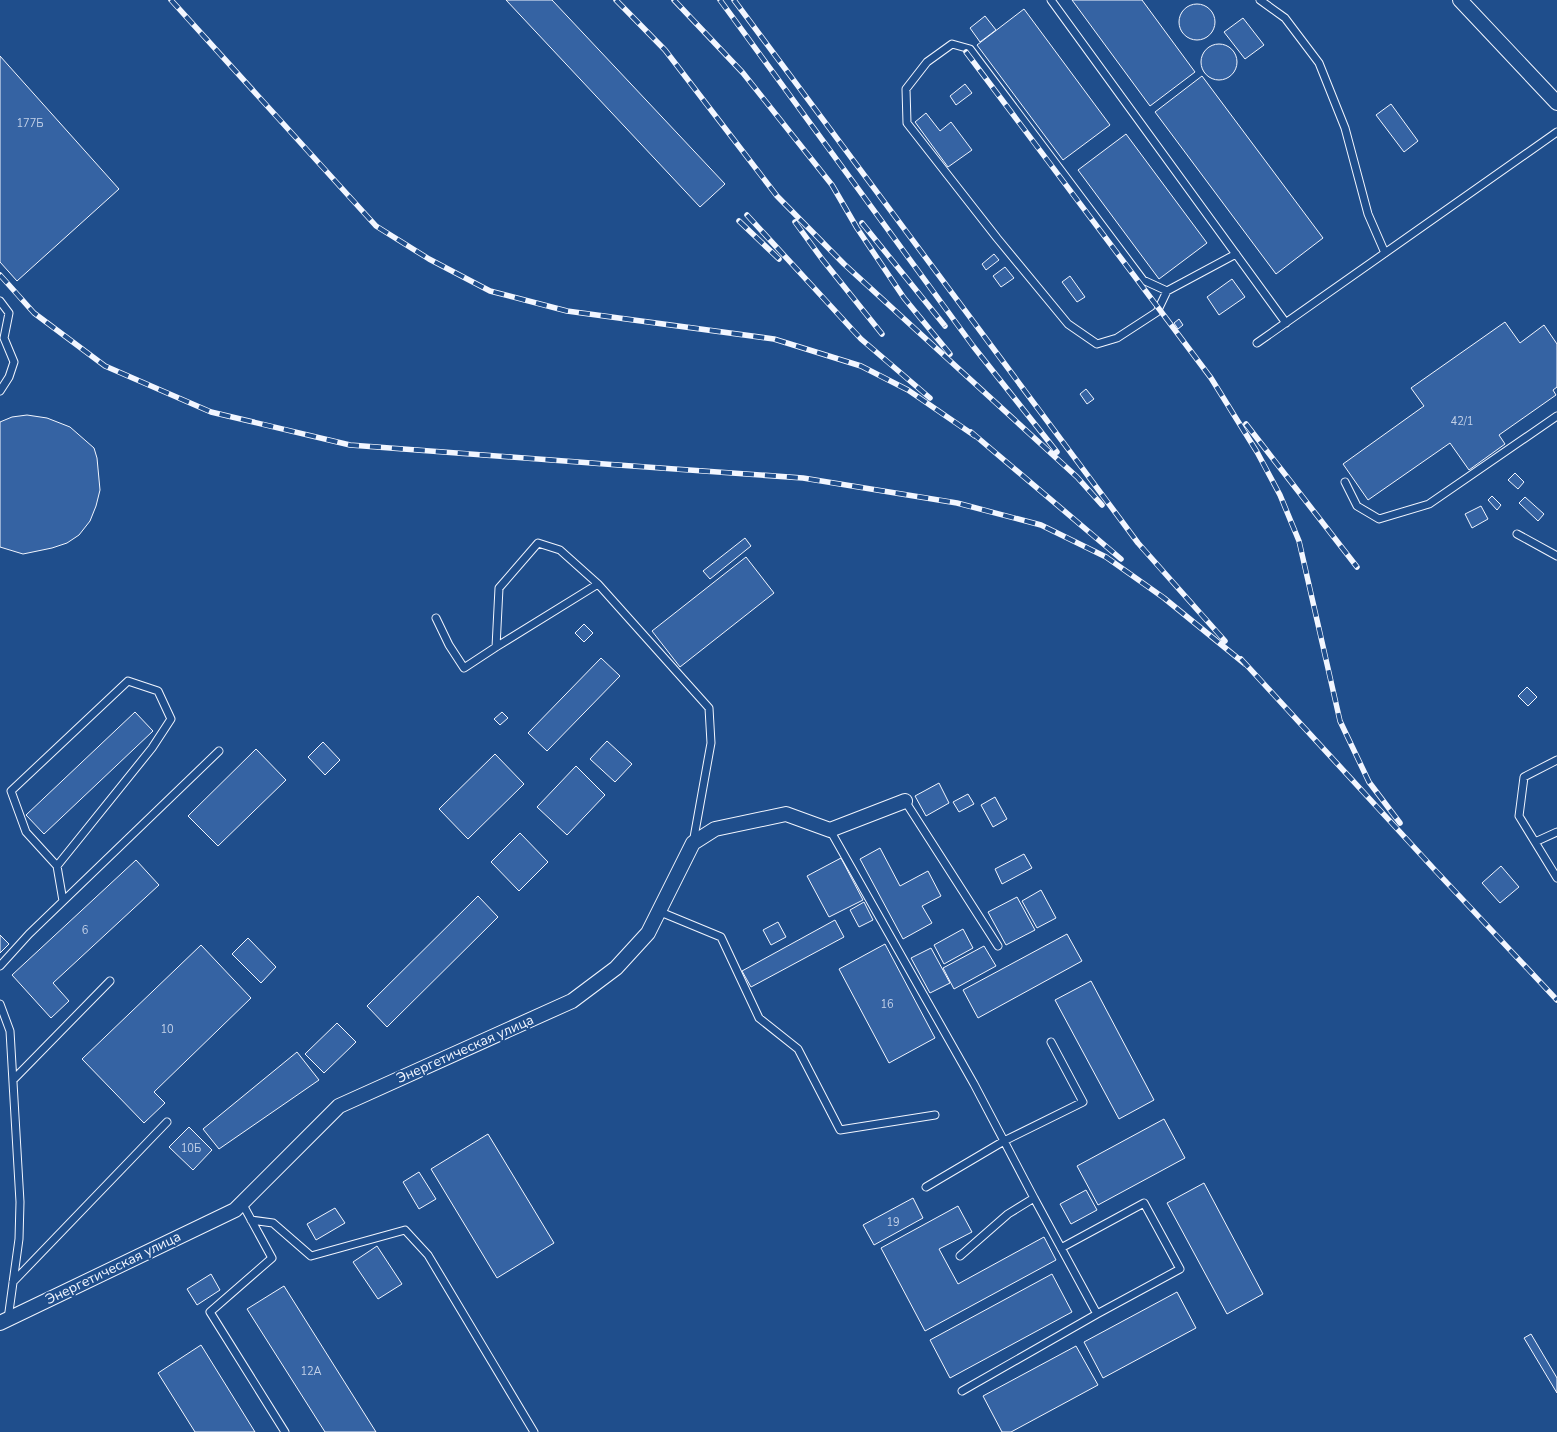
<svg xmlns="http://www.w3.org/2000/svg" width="1557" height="1432" viewBox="0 0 1557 1432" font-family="'Nunito Sans',sans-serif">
<rect width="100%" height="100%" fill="#1f4e8c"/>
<!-- building -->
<path fill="#3563a3" stroke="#f2f6ff" d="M 506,0 L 552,0 L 725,184 L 700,207 Z
M 1072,0 L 1142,0 L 1195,72 L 1150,106 Z
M1179 22a18 18 0 1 1 36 0a18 18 0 1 1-36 0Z
M 1024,9 L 1110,125 L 1063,160 L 977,45 Z
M 985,16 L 996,30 L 980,42 L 970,28 Z
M 1243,18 L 1264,45 L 1245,59 L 1224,32 Z
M1201 62a18 18 0 1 1 36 0a18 18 0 1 1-36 0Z
M 0,56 L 119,189 L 17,281 L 0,262 Z
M 1202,76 L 1323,238 L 1276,274 L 1155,112 Z
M 965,84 L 972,93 L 956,105 L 950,96 Z
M 1391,104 L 1418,141 L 1404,152 L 1376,115 Z
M 926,113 L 940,131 L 951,122 L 972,150 L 948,167 L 915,122 Z
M 1126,134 L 1207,243 L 1159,279 L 1078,170 Z
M 994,254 L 999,260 L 986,270 L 982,264 Z
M 1005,267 L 1014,278 L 1001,287 L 993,276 Z
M 1070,276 L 1085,297 L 1077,302 L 1062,282 Z
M 1232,279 L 1245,297 L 1219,315 L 1207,297 Z
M 1179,319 L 1183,325 L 1178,329 L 1174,323 Z
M 1505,322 L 1520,343 L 1544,325 L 1557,344 L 1557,387 L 1553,390 L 1556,395 L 1499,435 L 1505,444 L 1469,470 L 1450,443 L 1368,500 L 1343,464 L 1424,406 L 1411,388 Z
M 1086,389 L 1094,399 L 1087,404 L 1080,394 Z
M 27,415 L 47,418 L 70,427 L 94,448 L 97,458 L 100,490 L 96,506 L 90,521 L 79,535 L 67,543 L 52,548 L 23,554 L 0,547 L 0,422 L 12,417 Z
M 1515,473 L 1524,482 L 1518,489 L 1508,480 Z
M 1492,496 L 1501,505 L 1497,510 L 1488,500 Z
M 1525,497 L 1544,514 L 1538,521 L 1519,503 Z
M 1481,506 L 1488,519 L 1472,528 L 1465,514 Z
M 745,538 L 751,546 L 710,579 L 703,571 Z
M 746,557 L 774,593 L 680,667 L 652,631 Z
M 584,624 L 593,633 L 584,642 L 575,633 Z
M 601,658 L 620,676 L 547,751 L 528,733 Z
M 1527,687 L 1537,697 L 1528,706 L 1518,696 Z
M 135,712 L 153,731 L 44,834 L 26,815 Z
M 502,712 L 508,718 L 500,725 L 494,719 Z
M 607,741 L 632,764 L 615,782 L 590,759 Z
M 323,742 L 340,760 L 325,775 L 308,757 Z
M 256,749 L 286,780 L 218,846 L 188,816 Z
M 495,754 L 524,784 L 468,839 L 439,809 Z
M 576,766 L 605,795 L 567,835 L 537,807 Z
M 939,783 L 949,803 L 926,816 L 915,796 Z
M 968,794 L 974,804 L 959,812 L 953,802 Z
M 995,797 L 1007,819 L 993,827 L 981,805 Z
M 520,833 L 548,862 L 519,891 L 491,862 Z
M 880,848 L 900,886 L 928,871 L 941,896 L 922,906 L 932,923 L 903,939 L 860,859 Z
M 1024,854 L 1032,868 L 1002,884 L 995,869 Z
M 841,858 L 863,900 L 829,917 L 807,876 Z
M 136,860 L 159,885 L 53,983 L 69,1001 L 51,1018 L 12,975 Z
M 1501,866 L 1519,887 L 1500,903 L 1482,883 Z
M 1041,890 L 1056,918 L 1037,928 L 1022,901 Z
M 478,896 L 498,917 L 387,1027 L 367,1006 Z
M 1017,897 L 1035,930 L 1006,945 L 988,912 Z
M 864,902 L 873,920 L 859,927 L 850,910 Z
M 835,920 L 844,937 L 751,987 L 742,971 Z
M 778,922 L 786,937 L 771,945 L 763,930 Z
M 963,929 L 973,948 L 944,964 L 934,945 Z
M 1067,934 L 1082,961 L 978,1018 L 963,990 Z
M 0,935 L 9,944 L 0,953 Z
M 248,938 L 276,967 L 261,983 L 232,954 Z
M 885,944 L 935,1038 L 889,1063 L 839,969 Z
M 201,945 L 251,998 L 154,1092 L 165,1103 L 144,1123 L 82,1059 Z
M 984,946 L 996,966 L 954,989 L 943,968 Z
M 931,948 L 950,983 L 930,993 L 911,958 Z
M 1091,981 L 1154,1100 L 1119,1119 L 1055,1000 Z
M 337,1023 L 356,1042 L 324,1073 L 305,1054 Z
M 297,1052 L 319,1080 L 219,1149 L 203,1129 Z
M 1164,1119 L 1185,1158 L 1098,1205 L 1077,1166 Z
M 189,1127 L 212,1150 L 193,1170 L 169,1147 Z
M 488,1134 L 554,1243 L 497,1278 L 431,1169 Z
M 419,1172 L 436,1199 L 419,1209 L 403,1182 Z
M 1204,1183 L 1263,1294 L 1227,1314 L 1167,1203 Z
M 1086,1190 L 1097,1210 L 1071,1224 L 1060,1204 Z
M 913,1198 L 923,1218 L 874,1245 L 863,1225 Z
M 958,1206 L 972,1232 L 939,1249 L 958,1284 L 1044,1237 L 1056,1260 L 925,1331 L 881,1248 Z
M 335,1208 L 345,1223 L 316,1240 L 307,1224 Z
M 377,1246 L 402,1284 L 378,1299 L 353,1262 Z
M 211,1274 L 220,1290 L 197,1305 L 187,1289 Z
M 1052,1274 L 1072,1312 L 950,1378 L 930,1340 Z
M 284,1286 L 376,1432 L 325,1432 L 247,1309 Z
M 1177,1292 L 1196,1328 L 1103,1378 L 1084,1342 Z
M 1531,1334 L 1557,1378 L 1557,1393 L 1524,1338 Z
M 201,1345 L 255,1432 L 195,1432 L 158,1373 Z
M 1076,1346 L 1098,1385 L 1011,1432 L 1002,1432 L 983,1396 Z"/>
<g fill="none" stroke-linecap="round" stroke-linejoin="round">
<!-- service casing -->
<g stroke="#f2f6ff" stroke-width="9">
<path id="service" d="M 1051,0 L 1286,323
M 1260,0 L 1285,18 L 1319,63 L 1345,128 L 1368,214 L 1385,253
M 1167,291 L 1157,312 L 1117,338 L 1097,344 L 1068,324 L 997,238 L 907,123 L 906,89 L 927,62 L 952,44 L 970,49 L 1143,280 L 1167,291 L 1236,254
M 0,301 L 9,313 L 4,338 L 14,362 L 9,377 L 0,391
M 1257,343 L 1557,132
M 1345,482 L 1357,506 L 1379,519 L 1429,504 L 1557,416
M 1517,534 L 1557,556
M 436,618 L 449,645 L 464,668 L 496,647 L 598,584
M 496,647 L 499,588 L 538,543 L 560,550 L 598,584 L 709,708 L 711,743 L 693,843
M 1557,760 L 1524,777 L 1519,816 L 1557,878
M 905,801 L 998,946
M 830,830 L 974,1084 L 1034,1198 L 1008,1214 L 960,1256
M 1535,842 L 1557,832
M 57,866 L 152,748 L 171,719 L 158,691 L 128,681 L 11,791 L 26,832 L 57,866 L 63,901
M 658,911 L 721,937 L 759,1018 L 798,1049 L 840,1130 L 935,1115
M 0,966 L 29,934 L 219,751
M 0,1004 L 10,1031 L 20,1202 L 19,1239 L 8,1319
M 13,1080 L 110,981
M 926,1187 L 1004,1141 L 1083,1102 L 1051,1042
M 1034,1198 L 1097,1314 L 1180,1269 L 1144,1203 L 1061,1248
M 242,1203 L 272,1258 L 210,1312 L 285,1432
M 251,1220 L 273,1223 L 311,1256 L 405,1230 L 428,1255 L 534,1432
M 13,1282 L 167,1122
M 962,1391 L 1097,1314"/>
</g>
<!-- minor casing -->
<g stroke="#f2f6ff" stroke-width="16">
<path id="minor" d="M 1460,0 L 1557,103
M 0,1323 L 235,1210 L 339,1106 L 572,1001 L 616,968 L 648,933 L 693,843 L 715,829 L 786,814 L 830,830 L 905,801"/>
</g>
<!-- service -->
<use href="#service" stroke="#1f4e8c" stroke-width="7"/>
<!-- minor -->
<use href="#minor" stroke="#1f4e8c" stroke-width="14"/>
<!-- rail casing -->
<g stroke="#f2f6ff" stroke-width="5.5">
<path id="rail" d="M 171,0 L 376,226 L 429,259 L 490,291 L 567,311 L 774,339 L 861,366 L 908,390 L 975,436
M 616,0 L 665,50 L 777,196 L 844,264 L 1077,477 L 1102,505
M 674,0 L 743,73 L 832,185 L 857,228 L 904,298 L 950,354
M 720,0 L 973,346 L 1057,452
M 734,0 L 1138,543 L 1225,641
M 966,52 L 1211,378 L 1257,452 L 1280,495 L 1299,541 L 1340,721 L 1369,782 L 1400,823
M 747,215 L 861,339 L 930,398
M 739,221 L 779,259
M 795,222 L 822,259 L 882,334
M 862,223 L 945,326
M 0,275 L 34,313 L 105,366 L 211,412 L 350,445 L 618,465 L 803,478 L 957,503 L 1041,525 L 1106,557 L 1164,598 L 1245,664
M 1246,424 L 1357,567
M 971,432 L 1121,559
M 1241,659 L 1434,869 L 1557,1000"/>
</g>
<!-- rail -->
<use href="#rail" stroke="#1f4e8c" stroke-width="4" stroke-dasharray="11" stroke-linecap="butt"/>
</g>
<g text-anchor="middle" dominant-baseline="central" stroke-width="4" stroke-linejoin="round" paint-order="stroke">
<!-- number labels -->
<g font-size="11" fill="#c3d1e8">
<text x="30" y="123">177Б</text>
<text x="1462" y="421">42/1</text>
<text x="85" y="930">6</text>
<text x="887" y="1004">16</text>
<text x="167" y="1029">10</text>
<text x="191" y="1148">10Б</text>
<text x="893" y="1222">19</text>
<text x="311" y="1371">12А</text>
</g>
<!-- street labels -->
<g font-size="14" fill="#f2f6ff" stroke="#1f4e8c">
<text transform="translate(465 1049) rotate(-24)">Энергетическая улица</text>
<text transform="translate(113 1268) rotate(-26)">Энергетическая улица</text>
</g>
</g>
</svg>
